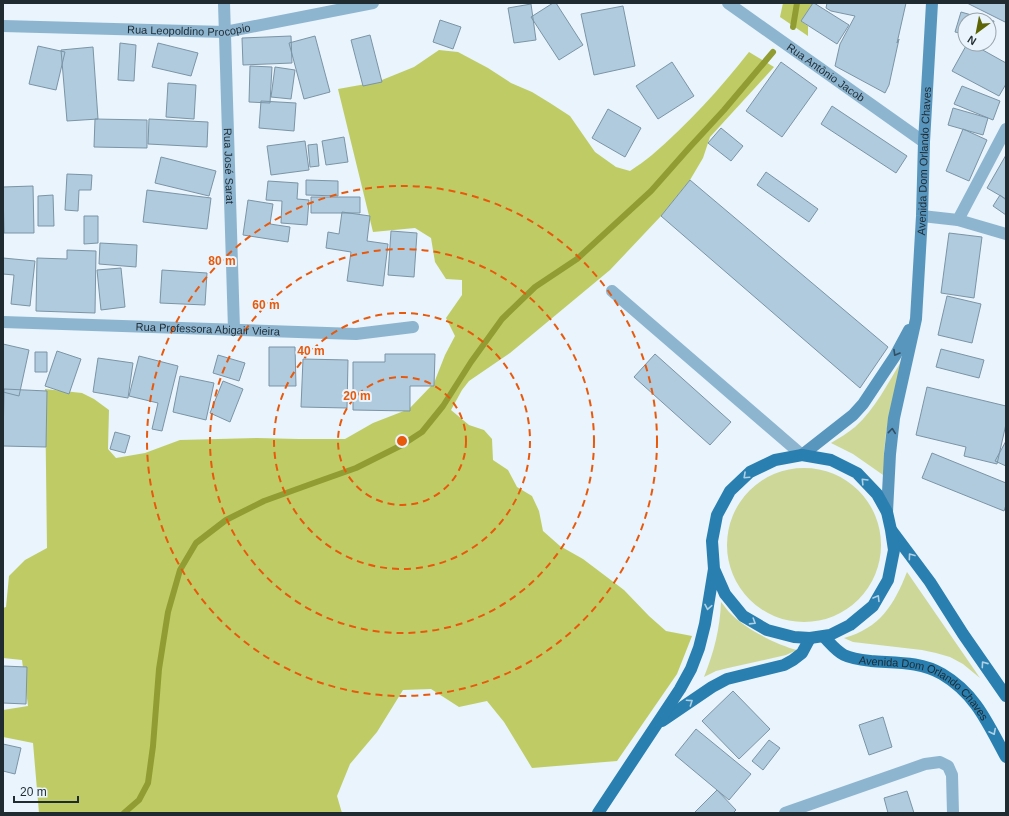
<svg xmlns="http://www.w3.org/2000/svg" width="1009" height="816" viewBox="0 0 1009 816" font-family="Arial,sans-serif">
<rect width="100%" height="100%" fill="#e9f4fc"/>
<!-- green -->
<path fill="#cdd798" d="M 902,360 L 886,433 L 884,453 L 886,477 L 853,454 L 831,443 C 839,438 848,433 855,427 C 875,409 888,383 902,360 Z
M727 545a77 77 0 1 1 154 0a77 77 0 1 1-154 0Z
M 907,572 L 980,678 L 963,664 L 950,657 L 936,653 L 922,650 L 853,642 L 844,638 C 880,628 894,605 907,572 Z
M 721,602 C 724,605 726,609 729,612 C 744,628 776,645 797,650 L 786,655 L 728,668 L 716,671 L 704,677 C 714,652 720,629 721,602 Z"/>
<!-- forest -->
<path fill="#bfcc65" d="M 783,3 L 813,3 L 801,21 L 808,26 L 808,36 L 780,17 Z
M 439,50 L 458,52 L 488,68 L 511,83 L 532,92 L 550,103 L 570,116 L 595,152 L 616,167 L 630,171 C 637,166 645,161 652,155 C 688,124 720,89 749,52 L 774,67 L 710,137 L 703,158 L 690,180 L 661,216 L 610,270 L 510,353 L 469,381 L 462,390 L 451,410 L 469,425 L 484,430 L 492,439 L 493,460 L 508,470 L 517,487 L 532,496 L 539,511 L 543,531 L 560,546 L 583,559 L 624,590 L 649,616 L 666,631 L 692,636 L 677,674 L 617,761 L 532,768 L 504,722 L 487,701 L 459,707 L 431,689 L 403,690 L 377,732 L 350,764 L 337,796 L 342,813 L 39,813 L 33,743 L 3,737 L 3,710 L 28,706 L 22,660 L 3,658 L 3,608 L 6,607 L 9,576 L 25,560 L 47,548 L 45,389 L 82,393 L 94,399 L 109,410 L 108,449 L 116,458 L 145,453 L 180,440 L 257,438 L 298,439 L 345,439 L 373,423 L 409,409 L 434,383 L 445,355 L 455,336 L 446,318 L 462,295 L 462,280 L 446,279 L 435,262 L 431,238 L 415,228 L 373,232 L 338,89 L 377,82 L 414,67 Z"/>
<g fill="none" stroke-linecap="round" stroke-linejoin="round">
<!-- stream -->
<path stroke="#919d33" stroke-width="6" d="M 793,27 L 797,3
M 124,813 L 139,800 L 148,783 L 153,746 L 159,669 L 168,612 L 180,570 L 196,543 L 226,520 L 264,501 L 311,484 L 356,468 L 402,445 L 422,432 L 443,406 L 471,362 L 502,319 L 535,287 L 577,259 L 651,191 L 689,148 L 724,110 L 773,52"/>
</g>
<!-- building -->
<path fill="#b0cbde" stroke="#7b94a6" d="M 553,3 L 556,3 L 583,45 L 559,60 L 531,17 Z
M 813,3 L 814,3 L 849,25 L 837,44 L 801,21 Z
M 827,3 L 906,3 L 897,43 L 899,39 L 889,85 L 885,93 L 835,66 L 840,44 L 855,16 L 831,11 L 826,8 Z
M 967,3 L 1006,3 L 1006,19 L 1005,22 Z
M 531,4 L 536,40 L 514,43 L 508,8 Z
M 623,6 L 635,66 L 594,75 L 581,14 Z
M 961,12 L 989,20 L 965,20 L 965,34 L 955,32 Z
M 440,20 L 461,27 L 453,49 L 433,42 Z
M 989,20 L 994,21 L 989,39 Z
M 370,35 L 382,82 L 363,86 L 351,40 Z
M 291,36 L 292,63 L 243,65 L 242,38 Z
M 315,36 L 330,92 L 304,99 L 289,43 Z
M 120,43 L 136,45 L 134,81 L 118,80 Z
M 158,43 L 198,53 L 191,76 L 152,67 Z
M 967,44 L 972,44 L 1006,63 L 1006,84 L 999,96 L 952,71 Z
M 38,46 L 65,52 L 56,90 L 29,84 Z
M 93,47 L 98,119 L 67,121 L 61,50 Z
M 672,62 L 694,96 L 658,119 L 636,86 Z
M 781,62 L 817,88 L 782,137 L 746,111 Z
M 250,66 L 272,67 L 270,103 L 249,102 Z
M 275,67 L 295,70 L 291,99 L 271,97 Z
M 168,83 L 196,85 L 194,119 L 166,117 Z
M 962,86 L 1000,101 L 993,120 L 954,104 Z
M 261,101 L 296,103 L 294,131 L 259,128 Z
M 832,106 L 907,156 L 896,173 L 821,124 Z
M 953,108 L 988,118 L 983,135 L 948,125 Z
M 608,109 L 641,128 L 625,157 L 592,138 Z
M 95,119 L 147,120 L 147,148 L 94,147 Z
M 149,119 L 208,122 L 207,147 L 148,144 Z
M 721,128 L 743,146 L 731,161 L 708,143 Z
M 963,129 L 987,140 L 969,181 L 946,171 Z
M 344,137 L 348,162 L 326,165 L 322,141 Z
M 305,141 L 309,170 L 271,175 L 267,146 Z
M 317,144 L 319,166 L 310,167 L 308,145 Z
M 1006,155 L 1006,199 L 987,188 Z
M 161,157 L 216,171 L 209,196 L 155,183 Z
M 766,172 L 818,209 L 809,222 L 757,185 Z
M 67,174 L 92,175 L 91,190 L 79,190 L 78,211 L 65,210 Z
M 306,180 L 338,181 L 338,196 L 306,195 Z
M 690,180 L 888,347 L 860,388 L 661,216 Z
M 268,181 L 298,183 L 297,199 L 309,200 L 307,225 L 281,223 L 282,201 L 266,200 Z
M 33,186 L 34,233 L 4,233 L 3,187 Z
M 147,190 L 211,198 L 207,229 L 143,222 Z
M 53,195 L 54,226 L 38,226 L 38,196 Z
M 1000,195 L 1006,200 L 1006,215 L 993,206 Z
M 311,197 L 360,197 L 360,213 L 311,213 Z
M 248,200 L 273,204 L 270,224 L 290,227 L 288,242 L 243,235 Z
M 342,212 L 370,216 L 367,241 L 388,244 L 383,286 L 347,281 L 351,252 L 326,248 L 328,232 L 339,234 Z
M 84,216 L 98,216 L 98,243 L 84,244 Z
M 391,231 L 417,233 L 414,277 L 388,275 Z
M 949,233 L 982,237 L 974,298 L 941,293 Z
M 100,243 L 137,245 L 136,267 L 99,264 Z
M 67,250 L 96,251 L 95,313 L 36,311 L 37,258 L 67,259 Z
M 3,258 L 35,261 L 30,306 L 11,304 L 14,275 L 3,274 Z
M 121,268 L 125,307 L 101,310 L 97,270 Z
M 162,270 L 207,273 L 205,305 L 160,303 Z
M 947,296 L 981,304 L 972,343 L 938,335 Z
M 3,344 L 29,350 L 19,396 L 3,392 Z
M 269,347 L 295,347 L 296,386 L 269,386 Z
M 941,349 L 984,360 L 979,378 L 936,367 Z
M 57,351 L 81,359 L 69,394 L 45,386 Z
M 35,352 L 47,352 L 47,372 L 35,372 Z
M 385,354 L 435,354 L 434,386 L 410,386 L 410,411 L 353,410 L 353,362 L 385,362 Z
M 655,354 L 731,422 L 710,445 L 634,377 Z
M 218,355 L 245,363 L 239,381 L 213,373 Z
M 139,356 L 178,366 L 162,431 L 152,429 L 158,403 L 129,396 Z
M 98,358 L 133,363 L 128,398 L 93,392 Z
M 303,359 L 348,360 L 347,408 L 301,407 Z
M 180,376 L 214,383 L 206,420 L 173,412 Z
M 223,381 L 243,389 L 230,422 L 210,413 Z
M 927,387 L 1006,406 L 1006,424 L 997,464 L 964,456 L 966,447 L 916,435 Z
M 4,389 L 47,391 L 46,447 L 3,446 Z
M 115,432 L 130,436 L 125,453 L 110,449 Z
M 1006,441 L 1006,466 L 995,461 Z
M 932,453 L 1006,483 L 1006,505 L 1004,511 L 922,478 Z
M 3,666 L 27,667 L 26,704 L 3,703 Z
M 733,691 L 770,729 L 739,759 L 702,721 Z
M 883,717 L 892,747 L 869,755 L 859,725 Z
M 696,729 L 751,774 L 729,800 L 675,755 Z
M 769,740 L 780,748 L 763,770 L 752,761 Z
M 3,744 L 21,748 L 15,774 L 3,771 Z
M 717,790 L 736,810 L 733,813 L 694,813 Z
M 907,791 L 914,813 L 888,813 L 884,798 Z"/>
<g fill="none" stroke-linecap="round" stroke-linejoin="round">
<!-- service -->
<path stroke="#8db5d0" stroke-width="12" d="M 612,291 L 802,455"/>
<!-- minor -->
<g stroke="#8db5d0" stroke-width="12">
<path id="s1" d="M 224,3 L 234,329"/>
<path id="s2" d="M 728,3 L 924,142"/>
<path id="s3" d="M 3,26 L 225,32 L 373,3"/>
<path d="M 922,216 L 958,220 L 1006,234"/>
<path d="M 958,220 L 1006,129"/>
<path id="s4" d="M 3,322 L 356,334 L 413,327"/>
<path d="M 785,813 L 925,764 L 940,762 L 948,766 L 952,775 L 953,813"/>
</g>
<!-- secondary -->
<g stroke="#5896be" stroke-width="12">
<path d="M 802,455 L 853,415 L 863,404 L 895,356 L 909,330"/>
<path id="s5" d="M 887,512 L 890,454 L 894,418 L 916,319 L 922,216 L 924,142 L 932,3"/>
</g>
<!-- primary -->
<g stroke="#297fb0" stroke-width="12">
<path d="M 892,531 L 930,582 L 963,634 L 1006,696"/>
<path id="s6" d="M 824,637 C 830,643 836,651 844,655 C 852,659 862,660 871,661 C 894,663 920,661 942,674 C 976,694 988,724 1006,757"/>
<path d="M 662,721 L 712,687 L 727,679 L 784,665 L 793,660 L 802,653 L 810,638"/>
<path d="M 598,813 L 680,689 L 691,669 L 699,648 L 705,624 L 714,569 L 712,541 L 717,515 L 730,491 L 750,472 L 775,460 L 802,455 L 831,460 L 857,473 L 877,494 L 887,512 L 891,530 L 894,550 L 888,580 L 873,606 L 850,625 L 830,635 L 810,638 L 794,637 L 767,630 L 743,616 L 725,594 L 714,569"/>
</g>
</g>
<!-- one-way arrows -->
<defs><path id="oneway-chevron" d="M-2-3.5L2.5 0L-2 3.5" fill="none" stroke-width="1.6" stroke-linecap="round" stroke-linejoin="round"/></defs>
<g stroke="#335062">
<use href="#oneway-chevron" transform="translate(896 353) rotate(120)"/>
<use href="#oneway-chevron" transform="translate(892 431) rotate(-84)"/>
</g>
<g stroke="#afd1e5">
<use href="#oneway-chevron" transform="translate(746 476) rotate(137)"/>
<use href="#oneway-chevron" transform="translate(864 481) rotate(-134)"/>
<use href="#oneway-chevron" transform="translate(911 556) rotate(-126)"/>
<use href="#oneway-chevron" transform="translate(877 598) rotate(-59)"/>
<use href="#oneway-chevron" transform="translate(708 607) rotate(101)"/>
<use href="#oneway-chevron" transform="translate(753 622) rotate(32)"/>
<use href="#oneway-chevron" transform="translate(984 664) rotate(-125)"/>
<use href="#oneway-chevron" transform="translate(690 702) rotate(-34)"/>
<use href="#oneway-chevron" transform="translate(993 732) rotate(63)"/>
</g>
<!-- distance rings -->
<g fill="none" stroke="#e8590c" stroke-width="2" stroke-dasharray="7 5">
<circle cx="402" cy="441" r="64"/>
<circle cx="402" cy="441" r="128"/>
<circle cx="402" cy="441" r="192"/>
<circle cx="402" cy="441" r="255"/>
</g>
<g text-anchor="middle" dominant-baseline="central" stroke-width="4" stroke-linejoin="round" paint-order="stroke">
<!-- street labels -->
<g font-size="11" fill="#1f2a31" stroke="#e9f4fc">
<text stroke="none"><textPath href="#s3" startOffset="186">Rua Leopoldino Procopio</textPath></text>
<text stroke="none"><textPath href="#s2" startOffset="120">Rua Antônio Jacob</textPath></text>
<text stroke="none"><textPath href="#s5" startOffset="354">Avenida Dom Orlando Chaves</textPath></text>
<text stroke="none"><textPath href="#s1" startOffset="163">Rua José Sarat</textPath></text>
<text stroke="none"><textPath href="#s4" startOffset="205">Rua Professora Abigair Vieira</textPath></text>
<text stroke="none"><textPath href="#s6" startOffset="117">Avenida Dom Orlando Chaves</textPath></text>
</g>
</g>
<circle cx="402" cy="441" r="6" fill="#e8590c" stroke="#e9f4fc" stroke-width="2"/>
<g font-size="12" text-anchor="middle" font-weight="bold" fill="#e8590c" stroke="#e9f4fc" stroke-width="4" stroke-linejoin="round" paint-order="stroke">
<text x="222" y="265">80 m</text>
<text x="266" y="309">60 m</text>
<text x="311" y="355">40 m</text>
<text x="357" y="400">20 m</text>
</g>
<!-- border -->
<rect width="1009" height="816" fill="none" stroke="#1f2a31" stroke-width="8"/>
<!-- north arrow -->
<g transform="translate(977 32) rotate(212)"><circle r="19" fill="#e9f4fc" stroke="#98a3ab"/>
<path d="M0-3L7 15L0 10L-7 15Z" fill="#5d6504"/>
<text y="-6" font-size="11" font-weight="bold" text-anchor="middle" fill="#1f2a31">N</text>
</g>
<!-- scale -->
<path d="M14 796v6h64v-6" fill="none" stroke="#1f2a31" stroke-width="2"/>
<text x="20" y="796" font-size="12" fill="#1f2a31" stroke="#e9f4fc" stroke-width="3" paint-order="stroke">20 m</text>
</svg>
